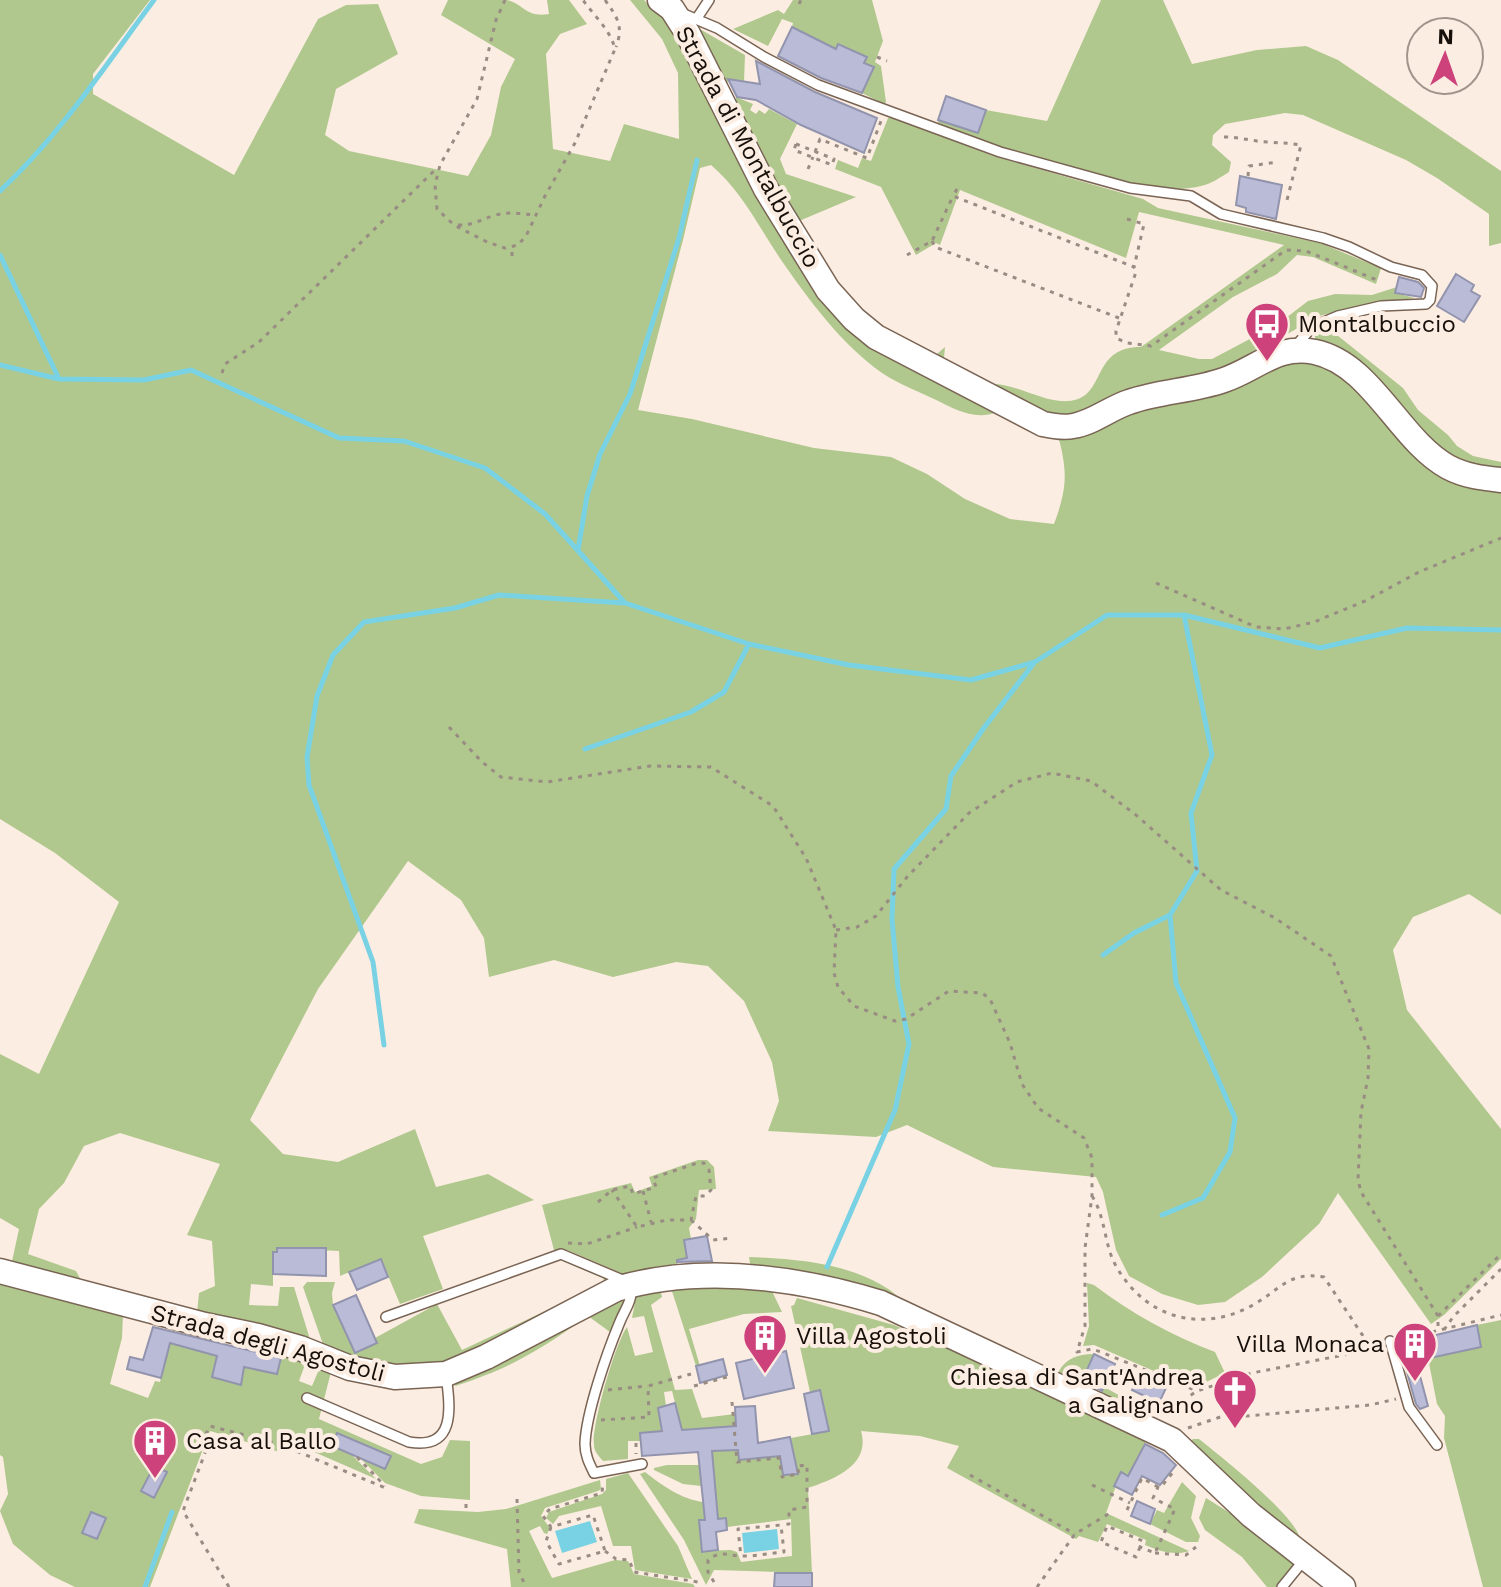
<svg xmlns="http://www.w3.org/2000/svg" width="1501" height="1587" viewBox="0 0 1501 1587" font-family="'Work Sans',sans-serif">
<rect width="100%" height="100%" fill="#fcede2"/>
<!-- green -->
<path fill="#b0c88d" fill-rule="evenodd" d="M 0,0 L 150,0 L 93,74 L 93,94 L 234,175 L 318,19 L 346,5 L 378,4 L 398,54 L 336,89 L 325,135 L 349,151 L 468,176 L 491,135 L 501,87 L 515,59 L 441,15 L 448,0 C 464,0 492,0 507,0 C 524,4 526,18 549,14 L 547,0 L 569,0 L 587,24 L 560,34 L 546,54 L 553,149 L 610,161 L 624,124 L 679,139 L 678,73 L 662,39 L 630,0 L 644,0 L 676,31 L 813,282 L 997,412 C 974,421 955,409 934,399 C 920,392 904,386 890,378 C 848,352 814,307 786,267 C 761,232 744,193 711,165 L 700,168 L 683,240 L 638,410 L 692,419 L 814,448 L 891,457 L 927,474 L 965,499 L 1010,519 L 1054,524 C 1067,489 1068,472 1058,436 L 1141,404 L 1269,363 L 1317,361 L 1336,371 L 1355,387 L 1501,490 L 1501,915 L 1469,894 L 1413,917 L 1393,950 L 1407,1010 L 1501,1129 L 1501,1259 L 1444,1315 L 1431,1324 L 1338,1193 L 1319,1224 L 1262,1277 L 1225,1302 L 1198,1305 L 1162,1294 L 1129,1276 L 1116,1250 L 1103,1192 L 1096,1177 L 993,1167 L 907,1125 L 876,1137 L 768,1131 L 779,1101 L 772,1062 L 744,1001 L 708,966 L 676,962 L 613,977 L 554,960 L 489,977 L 484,938 L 461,900 L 408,861 L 318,989 L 250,1120 L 283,1154 L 338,1162 L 415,1129 L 436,1187 L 488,1174 L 534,1200 L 423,1236 L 443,1289 L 400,1304 L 381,1259 L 340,1276 L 339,1251 L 278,1248 L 277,1252 L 273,1253 L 273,1286 L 251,1284 L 249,1305 L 278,1306 L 280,1287 L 294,1287 L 312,1346 L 197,1313 L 199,1293 L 215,1286 L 212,1241 L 187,1235 L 220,1164 L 120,1133 L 84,1146 L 64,1183 L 39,1209 L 28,1254 L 76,1271 L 85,1287 L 11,1266 L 19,1229 L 0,1218 L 0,1054 L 39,1074 L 119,902 L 55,853 L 0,819 Z
M 793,0 L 872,0 L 883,41 L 875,62 L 881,66 L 886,102 L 884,104 L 862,93 L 873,67 L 864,63 L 866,56 L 838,44 L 835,51 L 828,45 L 792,27 L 793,23 L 782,19 L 768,46 L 733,29 L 778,10 L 784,14 Z
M 1101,0 L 1163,0 L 1192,64 L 1257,50 L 1306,46 L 1338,60 L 1501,171 L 1501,243 L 1489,246 L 1489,214 L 1437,178 L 1406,160 L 1303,115 L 1285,113 L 1225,124 L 1213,135 L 1212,145 L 1231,162 L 1229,172 C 1221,177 1211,184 1201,186 C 1143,202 997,145 937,125 L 939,120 L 977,133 L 986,110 L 1047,121 Z
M 698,28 L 745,55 L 744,82 L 728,80 L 726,93 Z
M 736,97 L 753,104 L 750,110 L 756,114 L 759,110 L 765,114 L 769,109 L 797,124 L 780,159 L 786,174 L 856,197 L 799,221 C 823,260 845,300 883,326 C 898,337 916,345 932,354 L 937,354 L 945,347 L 944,358 L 939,361 L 881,331 L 848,303 L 734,113 Z
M 888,118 L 894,118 L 993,156 L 1143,199 L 1158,208 L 1320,243 L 1381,268 L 1376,284 L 1313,257 L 1297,255 L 1277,274 L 1233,297 L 1159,350 L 1199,359 L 1212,359 L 1278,324 L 1308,301 L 1335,294 L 1372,295 L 1397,287 L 1395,293 L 1415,298 L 1361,305 L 1319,316 L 1222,371 L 1078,417 L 1047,414 L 987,384 C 1017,381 1049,409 1078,399 C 1105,389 1094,347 1141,347 L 1284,245 L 1139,212 L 1126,258 L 960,190 L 940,245 L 936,243 L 916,255 L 881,187 L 835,169 L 838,160 L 858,168 L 862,158 L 871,161 Z
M 1322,327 L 1327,327 L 1403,388 L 1418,410 L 1448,435 L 1457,446 L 1473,456 L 1501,462 L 1501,470 L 1480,468 L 1449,457 L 1340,351 L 1315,339 L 1315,332 Z
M 698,1160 L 707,1160 L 714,1167 L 716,1189 L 699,1190 L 696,1219 L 689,1228 L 691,1239 L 687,1258 L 677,1260 L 679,1273 L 630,1277 L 567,1250 L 554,1250 L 542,1205 L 631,1183 L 635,1192 L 652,1186 L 649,1177 Z
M 749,1257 C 804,1259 873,1265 911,1309 L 751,1269 Z
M 560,1260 L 576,1262 L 606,1276 L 610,1284 L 446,1366 L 394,1370 L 325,1350 L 303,1287 L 307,1282 L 335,1282 L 332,1293 L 333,1305 L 377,1343 L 375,1338 L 437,1304 L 462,1350 L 605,1283 L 603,1278 Z
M 0,1282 L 123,1315 L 122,1338 L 110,1384 L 148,1398 L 155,1381 L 160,1382 L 168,1342 L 208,1353 L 212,1339 L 220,1341 L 213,1377 L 240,1385 L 244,1367 L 277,1374 L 283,1352 L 306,1362 L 299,1381 L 312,1386 L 320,1367 L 332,1368 L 319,1419 L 421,1464 L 442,1457 L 450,1440 L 470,1441 L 470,1500 L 421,1496 L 385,1483 L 361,1459 L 385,1469 L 390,1456 L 338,1433 L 332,1446 L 352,1455 L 376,1479 L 289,1441 L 283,1453 L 210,1431 L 150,1587 L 75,1587 L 50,1575 L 13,1544 L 0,1511 L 8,1494 L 3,1457 L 0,1455 Z
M 1087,1283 L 1094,1285 C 1132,1314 1171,1335 1215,1352 L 1225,1373 L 1196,1387 L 1189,1381 L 1163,1375 L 1094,1345 L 1083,1346 L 1089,1326 Z
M 672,1284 L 771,1289 L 782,1312 L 744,1314 L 689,1329 L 700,1366 L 696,1366 L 671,1288 Z
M 660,1289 L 662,1297 L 651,1305 L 675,1390 L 692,1389 L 702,1418 L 735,1414 L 739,1460 L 780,1456 L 783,1475 L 797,1474 L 791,1438 L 829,1431 L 820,1391 L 810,1392 L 791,1306 L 794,1305 L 797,1298 L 894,1325 L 1148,1437 L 1131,1470 L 1135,1479 L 1121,1472 L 1106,1513 L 1189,1551 C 1175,1556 1159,1551 1145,1545 L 1146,1540 L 1107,1524 L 1098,1542 L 1079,1536 L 1076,1539 L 947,1468 L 959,1446 L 920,1436 L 861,1431 C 871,1465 834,1479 808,1488 L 812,1573 L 714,1570 L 706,1585 L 684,1540 L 640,1474 L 645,1472 C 665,1488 690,1505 716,1502 L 705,1465 L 714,1428 L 682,1430 L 672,1391 L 664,1392 L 666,1406 L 659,1408 L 662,1431 L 641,1441 L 628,1441 L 628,1459 L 603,1461 C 599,1456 594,1452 594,1445 C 591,1427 616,1341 627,1327 L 635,1356 L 653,1352 L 644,1316 L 632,1318 L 637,1292 ZM 726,1518 L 727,1527 L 791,1519 L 792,1556 L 741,1562 L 737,1552 L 731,1550 L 702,1551 L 700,1520 Z
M 626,1296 L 625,1306 L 610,1332 L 588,1316 C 540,1350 511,1368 455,1386 L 459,1377 Z
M 1501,1320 L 1501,1587 L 1483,1587 L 1444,1438 L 1445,1416 L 1437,1404 L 1428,1358 L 1481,1347 L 1477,1325 Z
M 1095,1354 L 1080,1385 L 1100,1394 L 1104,1387 L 1137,1405 L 1152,1421 L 1055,1379 C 1063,1360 1074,1354 1095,1354 Z
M 1193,1439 L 1199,1439 C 1219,1455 1299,1518 1300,1540 L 1189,1443 Z
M 667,1465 L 699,1465 L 701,1486 L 683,1484 L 654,1470 L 654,1468 Z
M 628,1473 L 678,1546 L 692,1579 L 635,1570 L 631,1546 L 613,1546 L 601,1506 L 559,1516 L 553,1524 L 546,1518 L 549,1512 L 602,1494 L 606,1490 L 606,1479 Z
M 600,1480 L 601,1489 L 598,1491 L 545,1508 L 541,1516 L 550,1528 L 547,1534 L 544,1533 L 540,1526 L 529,1531 L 552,1578 L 615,1560 L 628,1561 L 634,1574 L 693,1584 L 695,1587 L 511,1587 L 507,1549 L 414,1523 L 419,1509 L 478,1512 L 506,1509 Z
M 1182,1482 L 1196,1496 L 1191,1518 L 1200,1536 L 1198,1542 L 1186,1542 L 1150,1524 L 1157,1510 L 1164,1513 Z
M 1206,1498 L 1238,1518 L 1296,1564 L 1278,1587 L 1267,1587 L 1242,1557 L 1205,1530 L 1199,1518 Z"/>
<!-- water -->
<path fill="#79d2e3" d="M 590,1521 L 597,1542 L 562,1553 L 555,1531 Z
M 777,1529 L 779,1549 L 744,1553 L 742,1533 Z"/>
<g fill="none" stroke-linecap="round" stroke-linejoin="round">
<!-- stream -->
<path stroke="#79d2e3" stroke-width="5" d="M 0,191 C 60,135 105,66 154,0
M 0,255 L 59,379
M 0,365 L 59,379 L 144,380 L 191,370 L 339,438 L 404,441 L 485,468 L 545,514 L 625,603 L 749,644 L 849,665 L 971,680 L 1035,662 L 1107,615 L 1184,615 L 1320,648 L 1407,628 L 1501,630
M 578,550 L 587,496 L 600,454 L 630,394 L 679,238 L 697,160
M 585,749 L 691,712 L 724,692 L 749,644
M 1103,955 L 1134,933 L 1170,915
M 384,1045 L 373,962 L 309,785 L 307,757 L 317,696 L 333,655 L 364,622 L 455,608 L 499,595 L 624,603
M 1162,1215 L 1203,1198 L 1230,1152 L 1235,1118 L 1176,983 L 1170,915 L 1197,871 L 1191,813 L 1212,755 L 1184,615
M 827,1267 L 895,1110 L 909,1044 L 898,987 L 892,919 L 894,869 L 946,809 L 951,776 L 983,729 L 1034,663
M 145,1587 L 172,1512"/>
</g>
<!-- building -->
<path fill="#babcd7" stroke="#9294ae" stroke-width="2" d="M 792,27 L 836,49 L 838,44 L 867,57 L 864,63 L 874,67 L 862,93 L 821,78 L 778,56 Z
M 756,61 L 815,92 L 877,118 L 864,153 L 801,125 L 756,100 L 737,97 L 728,79 L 760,84 Z
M 946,96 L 986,110 L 978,133 L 938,120 Z
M 1240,176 L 1282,185 L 1276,219 L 1246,212 L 1246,208 L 1236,205 Z
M 1456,274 L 1474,285 L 1471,291 L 1480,296 L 1464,322 L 1437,306 Z
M 1399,277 L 1418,282 L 1424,288 L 1421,297 L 1395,293 Z
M 707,1236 L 712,1261 L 677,1262 L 677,1260 L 687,1258 L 684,1240 Z
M 277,1248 L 326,1248 L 326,1276 L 273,1274 L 273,1252 L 277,1252 Z
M 381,1259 L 388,1277 L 357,1290 L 349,1272 Z
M 356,1295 L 377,1343 L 355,1353 L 333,1305 Z
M 1477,1325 L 1481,1347 L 1416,1361 L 1428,1406 L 1420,1409 L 1416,1404 L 1399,1344 Z
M 153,1327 L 281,1358 L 277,1374 L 244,1367 L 241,1385 L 212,1377 L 217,1356 L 170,1343 L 161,1378 L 127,1369 L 130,1357 L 143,1360 Z
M 786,1351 L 794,1388 L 744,1399 L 736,1363 Z
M 1094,1354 L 1115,1364 L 1102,1391 L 1082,1381 Z
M 723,1359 L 727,1375 L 700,1383 L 696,1366 Z
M 1140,1375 L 1166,1388 L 1159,1403 L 1132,1390 Z
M 820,1390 L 829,1431 L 812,1434 L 804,1394 Z
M 675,1403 L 682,1430 L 736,1426 L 735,1407 L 755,1406 L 758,1443 L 790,1437 L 798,1474 L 783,1475 L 780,1456 L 739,1460 L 738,1450 L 712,1451 L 718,1519 L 726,1518 L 727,1530 L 716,1532 L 718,1550 L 702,1552 L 699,1520 L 705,1520 L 698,1452 L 642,1456 L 640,1433 L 662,1431 L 658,1408 Z
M 337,1433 L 391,1456 L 385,1469 L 332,1446 Z
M 1145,1444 L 1163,1453 L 1176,1465 L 1160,1485 L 1142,1476 L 1132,1495 L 1114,1486 L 1121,1472 L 1128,1476 Z
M 154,1466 L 167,1472 L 154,1498 L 141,1491 Z
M 1137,1501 L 1155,1509 L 1150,1524 L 1131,1516 Z
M 91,1512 L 106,1518 L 97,1539 L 82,1533 Z
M 775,1573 L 812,1573 L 812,1587 L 774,1587 Z"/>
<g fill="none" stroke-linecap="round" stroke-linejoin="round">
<!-- service casing -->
<g stroke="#7a6454" stroke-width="12">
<path id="service" d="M 679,12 L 717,28 L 764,57 L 818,85 L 1000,152 L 1130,188 L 1191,196 L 1221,214 L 1323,238 L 1349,247 L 1391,267 L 1422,275 L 1432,286 L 1430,300 L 1426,304 L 1381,306 L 1338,316 L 1312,327 L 1295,347
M 697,18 L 709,0
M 386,1317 L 561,1254 L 632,1284 C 631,1306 626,1306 619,1324 C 607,1353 586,1413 585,1444 C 585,1455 589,1463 594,1473 L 642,1464
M 1390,1341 L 1409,1407 L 1437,1445
M 307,1398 L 409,1442 C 457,1450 450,1407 446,1374
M 1282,1587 L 1304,1560"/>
</g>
<!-- tertiary casing -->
<g stroke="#7a6454" stroke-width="27">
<path id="tertiary" d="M 660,0 L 672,9 L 688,34 L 766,189 L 828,290 L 854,319 L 876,337 L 1043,424 C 1052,426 1063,428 1073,426 C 1093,423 1110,408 1129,402 C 1160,391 1193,391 1224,380 C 1257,369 1277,344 1315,352 C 1372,364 1399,440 1448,467 C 1465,476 1482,478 1501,480
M 0,1271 L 205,1325 L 258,1336 L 300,1348 L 350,1368 L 395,1377 L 446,1374 L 486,1357 L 616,1289 C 702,1264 796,1277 881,1303 L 1172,1440 L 1251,1515 L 1343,1587"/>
</g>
<!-- path -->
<path stroke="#988c83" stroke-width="3" stroke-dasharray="4 6" stroke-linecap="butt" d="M 505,0 L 496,20 L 477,99 L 440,165 L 435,185 L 437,209 L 454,225 L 487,242 L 505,248 L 518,245 L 526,236 L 545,196 L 575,143 L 615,49 C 610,29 594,16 583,0
M 605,0 C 617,17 624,26 616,47
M 799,4 L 801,0
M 877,57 L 887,61
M 1224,137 C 1241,137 1254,142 1269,142 C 1280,143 1289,143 1301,145 L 1286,204
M 796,144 L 834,159 L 832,165 L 794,150 Z
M 815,152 L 820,139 L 867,158 L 881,121
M 808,169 L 813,157
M 1248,176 L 1249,166 L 1278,162
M 957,189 L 953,196 L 1134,267 L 1136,272 L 1116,331 L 1116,338 L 1127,343 L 1151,346 L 1286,250 L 1306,251 L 1377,280
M 1127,219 L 1144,224 L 1134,267
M 458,225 C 473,226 481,219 496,215 C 509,211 522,214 535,215
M 932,241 L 935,247 L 1119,318
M 907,255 L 932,241 L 953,196
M 512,256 L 512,247
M 222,373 L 225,364 L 259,342 L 437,168
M 1156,583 L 1256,627 L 1284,629 L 1314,622 L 1365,601 L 1419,572 L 1501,538
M 449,727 L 481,761 L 501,777 L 547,782 L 650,766 L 711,767 L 773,806 L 806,858 L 836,930 L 834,973 L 838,987 L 854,1006 L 895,1021 L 906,1019 L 949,991 L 982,993 L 990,999 L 1010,1043 L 1022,1084 L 1038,1108 L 1084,1138 L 1092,1158 L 1092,1196 L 1085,1248 L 1085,1326 L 1077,1352 L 1092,1349 L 1101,1352 L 1197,1391
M 836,930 L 857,927 L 876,916 L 907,877 L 969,813 L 1017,782 L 1052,773 L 1091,781 L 1136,815 L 1221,890 L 1275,918 L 1331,956 L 1369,1049 L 1368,1078 L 1361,1112 L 1358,1180 L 1361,1192 L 1438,1316 L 1438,1331
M 643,1191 L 651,1222
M 1092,1196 C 1106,1218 1104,1245 1116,1266 C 1145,1318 1201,1334 1253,1305 C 1280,1290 1288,1271 1324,1277 L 1371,1348
M 598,1202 L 612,1190 L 630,1186 L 633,1194 L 656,1187 L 653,1178 L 697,1163 L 704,1163 L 709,1170 L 711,1190 L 705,1196 L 696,1196 L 691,1220 L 667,1220 L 637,1227 L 612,1190
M 691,1220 L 713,1240 L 732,1238
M 568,1243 L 587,1244 L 637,1227
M 1438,1316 L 1501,1254
M 1444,1330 L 1453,1317 L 1501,1269
M 1403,1339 L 1501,1315
M 694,1386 L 727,1377
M 608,1390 L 648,1386
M 732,1402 L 737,1462 L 779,1458 L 782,1477 L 799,1474 L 797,1466 L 807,1465 L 807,1507 L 789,1510 L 789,1524 L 781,1525
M 1155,1411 L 1163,1407 L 1175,1406 L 1197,1391 L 1252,1373 L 1359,1352 L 1380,1345
M 601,1420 L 649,1417 L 648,1386 L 691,1374
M 1188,1428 L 1229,1414 L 1247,1416 L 1370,1405 L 1396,1399
M 636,1443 L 636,1454
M 357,1457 L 385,1486
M 970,1475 L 1075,1534
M 1092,1485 L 1130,1503
M 517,1499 L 519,1572 L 526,1587
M 466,1504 L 466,1511
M 1127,1510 L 1142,1478 L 1158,1487
M 551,1527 L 546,1541 L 559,1564 L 605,1551 L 593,1515 L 551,1527 L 543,1516 L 550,1509 L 602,1493 L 603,1483
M 1140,1547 L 1136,1557 L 1101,1542 L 1107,1526 L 1143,1541 L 1140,1547 L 1155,1553 L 1175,1509 L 1153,1498 L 1158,1487 L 1160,1488 L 1174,1471
M 605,1551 L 616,1559 L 629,1560 L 634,1572 L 698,1582
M 1155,1553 L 1186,1555 L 1196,1547
M 714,1582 L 708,1572 L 708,1560 C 721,1549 731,1557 745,1556 C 758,1556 771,1553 784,1552 L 781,1525 L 738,1529 L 741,1557
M 229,1587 L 183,1511 L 205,1453 L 204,1438 L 210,1426 L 279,1444 L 388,1489
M 1037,1587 L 1075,1534 L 1110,1513"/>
<!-- service -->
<use href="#service" stroke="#fff" stroke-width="9"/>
<!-- tertiary -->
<use href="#tertiary" stroke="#fff" stroke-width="24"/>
</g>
<!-- icons -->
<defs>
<g id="bus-pin" transform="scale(2.3)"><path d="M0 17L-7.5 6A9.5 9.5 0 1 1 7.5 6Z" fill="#cd427a" stroke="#fcede2"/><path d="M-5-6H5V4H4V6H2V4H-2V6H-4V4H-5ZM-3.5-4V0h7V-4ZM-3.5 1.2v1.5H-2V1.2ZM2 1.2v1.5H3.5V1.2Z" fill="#fff"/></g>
<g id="building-pin" transform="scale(2.3)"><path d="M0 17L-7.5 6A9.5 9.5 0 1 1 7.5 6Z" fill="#cd427a" stroke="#fcede2"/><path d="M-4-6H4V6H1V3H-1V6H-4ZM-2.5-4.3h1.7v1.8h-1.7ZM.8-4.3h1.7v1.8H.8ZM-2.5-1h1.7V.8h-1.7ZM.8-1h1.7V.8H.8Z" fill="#fff"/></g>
<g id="church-pin" transform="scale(2.3)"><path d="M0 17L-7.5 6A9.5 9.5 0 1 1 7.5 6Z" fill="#cd427a" stroke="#fcede2"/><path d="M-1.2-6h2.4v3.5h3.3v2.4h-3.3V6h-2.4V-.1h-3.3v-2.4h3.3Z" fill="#fff"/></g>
</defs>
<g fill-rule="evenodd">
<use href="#bus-pin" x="1267" y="324"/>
<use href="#building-pin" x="765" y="1336"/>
<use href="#building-pin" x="1415" y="1344"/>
<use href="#church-pin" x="1235" y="1391"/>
<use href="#building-pin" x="155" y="1441"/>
</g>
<g text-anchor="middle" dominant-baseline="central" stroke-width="8" stroke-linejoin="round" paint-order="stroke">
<!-- street labels -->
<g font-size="24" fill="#170f09" stroke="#fcede2">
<text transform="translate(748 147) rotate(61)">Strada di Montalbuccio</text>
<text transform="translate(268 1343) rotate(15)">Strada degli Agostoli</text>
</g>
<!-- poi labels -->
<g font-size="24" fill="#170f09" stroke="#fcede2" text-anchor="start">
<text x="1298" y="324">Montalbuccio</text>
<text x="796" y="1336">Villa Agostoli</text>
<text x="1384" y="1344" text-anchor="end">Villa Monaca</text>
<text x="1204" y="1377" text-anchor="end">Chiesa di Sant'Andrea<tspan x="1204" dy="28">a Galignano</tspan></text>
<text x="186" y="1441">Casa al Ballo</text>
</g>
</g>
<!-- north arrow -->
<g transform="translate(1445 56) rotate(2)"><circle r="38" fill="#fcede2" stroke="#a0948b" stroke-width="2"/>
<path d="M0-6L14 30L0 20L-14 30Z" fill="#cd427a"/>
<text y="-12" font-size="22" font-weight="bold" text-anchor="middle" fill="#170f09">N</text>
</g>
</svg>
